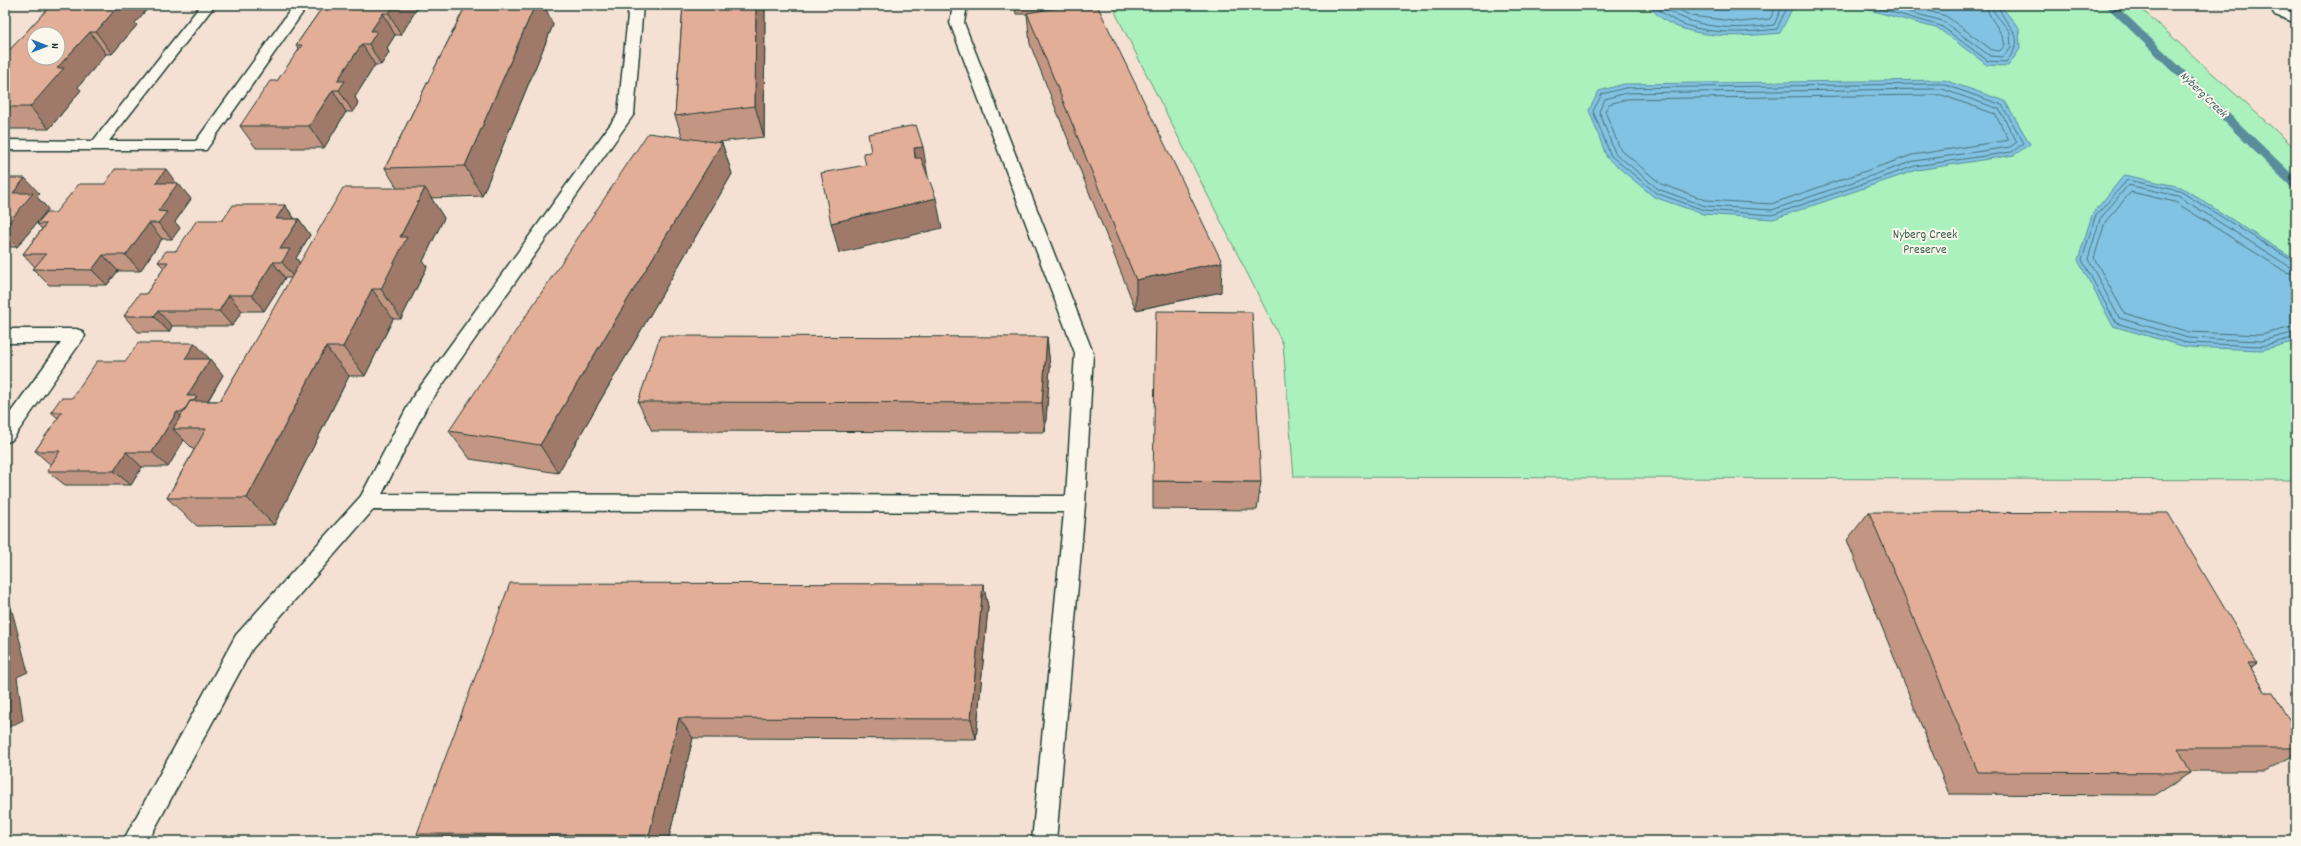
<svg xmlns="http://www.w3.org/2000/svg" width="2301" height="846" viewBox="0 0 2301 846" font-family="Dekko,sans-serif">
<rect width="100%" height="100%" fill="#f4e1d3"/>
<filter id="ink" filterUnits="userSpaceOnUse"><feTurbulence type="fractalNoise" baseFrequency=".025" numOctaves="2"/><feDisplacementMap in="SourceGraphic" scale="8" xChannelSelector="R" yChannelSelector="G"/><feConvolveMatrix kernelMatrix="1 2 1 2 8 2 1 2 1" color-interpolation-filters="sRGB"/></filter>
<g filter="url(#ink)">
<!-- green -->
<path fill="#aaf1be" stroke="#649779" d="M 1116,5 L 2137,5 L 2296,149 L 2296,480 L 1294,477 L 1283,344 L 1116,14 Z"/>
<!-- water -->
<path fill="#82c2e2" stroke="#5a8d9c" d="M 1649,5 L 1792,5 L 1793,7 L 1780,33 C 1742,37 1673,42 1649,5 Z
M 1860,5 L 2000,5 L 2019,28 L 2020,49 L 2008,66 L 1987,65 L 1939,29 L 1866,9 Z
M 1944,80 L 2005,101 L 2030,144 L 2014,155 L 1917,170 L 1773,219 L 1703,214 L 1654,197 L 1607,158 L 1589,110 L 1599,91 L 1624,84 Z
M 2124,175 L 2181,187 L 2295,260 L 2296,341 L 2262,350 L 2186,347 L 2113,326 L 2078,260 L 2092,215 Z"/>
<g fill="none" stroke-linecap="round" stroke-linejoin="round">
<!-- shore -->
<path stroke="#47727a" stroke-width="1" d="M 1654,5 C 1684,37 1736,34 1777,29 L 1788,5
M 1660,5 C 1693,30 1735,30 1774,25 L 1783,5
M 1670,5 L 1691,16 L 1741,22 L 1770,19 L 1777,5
M 1867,5 L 1941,26 L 1988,61 L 2006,62 C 2030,33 2006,31 1998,5
M 1884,5 L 1943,21 L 1990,56 L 2003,57 L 2011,47 L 2010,32 L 1994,12 L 1992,5
M 1906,5 L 1946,16 L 1992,50 L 2000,51 L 2005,45 C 2002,29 1989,20 1986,5
M 1943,84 L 2002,105 L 2024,143 L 2012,152 L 1915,166 L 1772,215 L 1704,210 L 1656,193 L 1611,156 L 1593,111 L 1602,94 L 1625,88 Z
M 1942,89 L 1999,109 L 2017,142 L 2010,147 L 1914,161 L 1772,210 L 1705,206 L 1658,189 L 1615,153 L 1599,111 L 1605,99 L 1626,93 Z
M 1942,95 L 1995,114 L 2009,140 L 1912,155 L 1771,204 L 1706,200 L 1661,184 L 1620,149 L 1605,111 L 1609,104 L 1627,99 Z
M 2296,263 L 2180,191 L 2127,180 L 2095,217 L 2082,260 L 2116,323 L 2187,343 L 2262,346 L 2296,337
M 2296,268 L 2290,267 L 2178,196 L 2128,185 L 2100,219 L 2088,259 L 2119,318 L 2188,338 L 2261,341 L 2296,332
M 2296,274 L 2286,272 L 2175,202 L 2131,192 L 2105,222 L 2094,258 L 2124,313 L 2189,332 L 2261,335 L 2296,326"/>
<!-- stream -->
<path fill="#5a8d9c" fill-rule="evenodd" d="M 2105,5 L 2116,5 L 2296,178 L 2296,189 L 2292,188 Z"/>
<!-- service casing -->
<g stroke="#1f3d34" stroke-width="3">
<path id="service" d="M 201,5 L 215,5 L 109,141 L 196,141 L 294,5 L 308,5 L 206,150 L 5,150 L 5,140 L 93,141 Z
M 629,5 L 643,5 L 634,114 L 426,408 L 382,494 L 1066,496 L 1075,353 L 950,23 L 953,5 L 967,5 L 964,23 L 1093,353 L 1085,504 L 1056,841 L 1032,841 L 1064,512 L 373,510 L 252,649 L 148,841 L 123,841 L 236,635 L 361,496 L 412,398 L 618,114 Z
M 2280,8 L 2296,14 L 2296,23 L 2275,15 L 2273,12 Z
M 5,329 L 76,329 L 82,331 L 85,336 L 12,440 L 5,443 L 5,420 L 61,343 L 5,343 Z"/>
</g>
<!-- service -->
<use href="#service" fill="#fbf7ec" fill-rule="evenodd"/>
</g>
<!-- wall -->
<path fill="#c39683" stroke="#1f3d34" d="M 51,5 L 135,23 L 137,25 L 112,54 L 106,54 L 78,87 L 81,90 L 49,129 L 5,129 L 5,55 Z
M 324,5 L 419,5 L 401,35 L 395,35 L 387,48 L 389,53 L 381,65 L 375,65 L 355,97 L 358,103 L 353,112 L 346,112 L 324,148 L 256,148 L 240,126 L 277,81 L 299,50 L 296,45 Z
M 466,5 L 544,5 L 553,25 L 482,196 L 431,198 L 444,218 L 423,261 L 427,267 L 401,319 L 393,319 L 365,376 L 349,376 L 274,525 L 197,526 L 167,498 L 194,450 L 184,440 L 168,467 L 142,467 L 131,485 L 65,485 L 47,471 L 51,465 L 35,451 L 58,418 L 51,412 L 126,361 L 209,358 L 209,359 L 223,375 L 208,401 L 220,401 L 292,278 L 285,278 L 264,311 L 242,311 L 232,326 L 172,326 L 169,332 L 138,332 L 124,316 L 146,294 L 164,268 L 158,262 L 223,220 L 285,205 L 295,219 L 299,219 L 310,235 L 296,258 L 300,263 L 397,188 L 385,168 Z
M 683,5 L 765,5 L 764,137 L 718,142 L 722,143 L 732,174 L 558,473 L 470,459 L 449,431 L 683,138 L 675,116 Z
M 1015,5 L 1097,5 L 1221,292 L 1136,310 L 1030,44 L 1027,14 L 1016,14 Z
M 5,178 L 40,194 L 37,197 L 48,209 L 17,247 L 5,247 Z
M 177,183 L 191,199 L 175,222 L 180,228 L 172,239 L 162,239 L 140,271 L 118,271 L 107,285 L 49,285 L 33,269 L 35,267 L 23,254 L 42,229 L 37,224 L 55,213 Z
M 1047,337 L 1050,367 L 1045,432 L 652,431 L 638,402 Z
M 1153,481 L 1261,482 L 1257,510 L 1153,509 Z
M 1869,512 L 2257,663 L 2251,668 L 2266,693 L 2296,732 L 2296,754 L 2265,771 L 2190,771 L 2191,773 L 2155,795 L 1949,794 L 1847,540 Z
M 983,584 L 988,607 L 976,739 L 693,738 L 668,841 L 426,841 L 417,834 Z"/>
<!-- shaded-wall -->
<path fill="#9f7a6a" stroke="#1f3d34" d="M 119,5 L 151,5 L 135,23 L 137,25 L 112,54 L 96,32 Z
M 394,5 L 419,5 L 401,35 L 389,13 Z
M 535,5 L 544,5 L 553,25 L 482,196 L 465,166 Z
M 756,5 L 765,5 L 764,137 L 755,106 Z
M 383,13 L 395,35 L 387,48 L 389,53 L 381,65 L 369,44 L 371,31 Z
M 90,32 L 106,54 L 78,87 L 81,90 L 49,129 L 30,107 L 57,68 Z
M 362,44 L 375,65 L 355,97 L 358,103 L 353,112 L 339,90 L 337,81 Z
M 333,90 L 346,112 L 324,148 L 309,126 Z
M 722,143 L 732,174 L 558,473 L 540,445 Z
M 923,147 L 928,177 L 919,179 L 914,148 Z
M 166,169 L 177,184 L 178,183 L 191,199 L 175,222 L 180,228 L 172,239 L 158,223 L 156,183 Z
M 25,178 L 40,194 L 37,197 L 48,209 L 17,247 L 5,235 L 5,227 L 13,193 Z
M 425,188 L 444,218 L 423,261 L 427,267 L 401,319 L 381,289 L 400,237 Z
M 936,198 L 942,228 L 839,253 L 831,223 Z
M 285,205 L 296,221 L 276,219 Z
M 299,219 L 310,235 L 296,258 L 301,265 L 294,278 L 282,262 L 280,249 Z
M 149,223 L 162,239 L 140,271 L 126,255 Z
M 103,255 L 118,271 L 107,285 L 92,270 Z
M 273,262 L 285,278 L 264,311 L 252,295 Z
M 1222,262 L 1221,292 L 1136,310 L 1136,280 Z
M 372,289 L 393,319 L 365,376 L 343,347 Z
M 229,295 L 242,311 L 232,326 L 219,311 Z
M 158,311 L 172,326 L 169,332 L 154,316 Z
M 1047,337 L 1050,367 L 1045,432 L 1042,403 Z
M 195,343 L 209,358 L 199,375 L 185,359 Z
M 326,347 L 349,376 L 274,525 L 247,498 Z
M 210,359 L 223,375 L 205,405 L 193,403 L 187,396 Z
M 177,412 L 192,427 L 173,429 L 184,440 L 168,467 L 152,452 Z
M 126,452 L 142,467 L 131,485 L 114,471 Z
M 5,584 L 28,672 L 17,677 L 23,720 L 5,729 Z
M 983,584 L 988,607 L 976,739 L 971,719 Z
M 679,718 L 693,738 L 668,841 L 655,841 L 649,835 Z"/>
<!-- building -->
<path fill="#e3ae98" stroke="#1f3d34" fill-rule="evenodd" d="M 51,5 L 119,5 L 96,32 L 90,32 L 57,68 L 64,68 L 30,107 L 5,107 L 5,55 ZM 34,34 L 58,34 L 58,58 L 34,58 Z
M 324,5 L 394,5 L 389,13 L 383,13 L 371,31 L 377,31 L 369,44 L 362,44 L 337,81 L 345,81 L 339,90 L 333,90 L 309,126 L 240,126 L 270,81 L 277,81 L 302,45 L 296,45 Z
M 466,5 L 535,5 L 465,166 L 385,168 Z
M 683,5 L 756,5 L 755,106 L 675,116 Z
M 1074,5 L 1097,5 L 1222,262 L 1136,280 L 1027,13 Z
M 916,125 L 923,147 L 914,148 L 915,158 L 921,158 L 936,198 L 831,223 L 821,173 L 866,165 L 863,153 L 871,152 L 868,134 Z
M 648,133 L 722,143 L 540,445 L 449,431 Z
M 115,169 L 166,169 L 156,183 L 178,183 L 158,211 L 167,212 L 158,223 L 149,223 L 126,255 L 103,255 L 92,270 L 33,269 L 46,254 L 23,254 L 46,224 L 37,224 L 46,213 L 55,213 L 79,184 L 105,184 Z
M 5,178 L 25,178 L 13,193 L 33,193 L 5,227 Z
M 343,188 L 425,188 L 400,237 L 407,237 L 381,289 L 372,289 L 343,347 L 326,347 L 247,498 L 167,498 L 206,429 L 173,429 L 190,401 L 220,401 Z
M 233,205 L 285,205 L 276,219 L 299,219 L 280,249 L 290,249 L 282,262 L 273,262 L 252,295 L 229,295 L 219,311 L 158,311 L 154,316 L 124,316 L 139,294 L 146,294 L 168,262 L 158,262 L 166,251 L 176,251 L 197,220 L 223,220 Z
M 1156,311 L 1252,312 L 1261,482 L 1153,481 Z
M 660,336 L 1047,337 L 1042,403 L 638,402 Z
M 138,343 L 195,343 L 185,359 L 210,359 L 187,396 L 197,396 L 194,401 L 190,401 L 184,412 L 177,412 L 152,452 L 126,452 L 114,471 L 47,471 L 60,451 L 35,451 L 62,412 L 51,412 L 61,398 L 72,398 L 97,361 L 126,361 Z
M 1869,512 L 2168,513 L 2257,663 L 2248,663 L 2266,693 L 2273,693 L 2296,732 L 2296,748 L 2178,748 L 2191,773 L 1978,772 Z
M 510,583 L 983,584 L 971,719 L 679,718 L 649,835 L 417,834 Z"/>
</g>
<g text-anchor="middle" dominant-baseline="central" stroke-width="4" stroke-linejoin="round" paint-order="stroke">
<!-- far-water labels -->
<g font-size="12" font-style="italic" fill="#385e60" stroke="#fbf7ec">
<text transform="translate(2203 95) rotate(44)">Nyberg Creek</text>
</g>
<!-- park labels -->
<g font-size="13" fill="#3b6150" stroke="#fbf7ec">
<text x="1925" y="235">Nyberg Creek<tspan x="1925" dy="15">Preserve</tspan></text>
</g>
</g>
<!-- margin -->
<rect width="2301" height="846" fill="none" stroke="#fbf7ec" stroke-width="20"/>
<rect x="10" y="10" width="2281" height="826" fill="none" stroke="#1f3d34" stroke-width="1.5" filter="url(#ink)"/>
<!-- north arrow -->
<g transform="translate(46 46) rotate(90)"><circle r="19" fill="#fbf7ec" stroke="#a3ada2"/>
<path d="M0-3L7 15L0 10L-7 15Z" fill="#1f6fb2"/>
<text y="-6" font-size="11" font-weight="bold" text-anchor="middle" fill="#1f3d34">N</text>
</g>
</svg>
